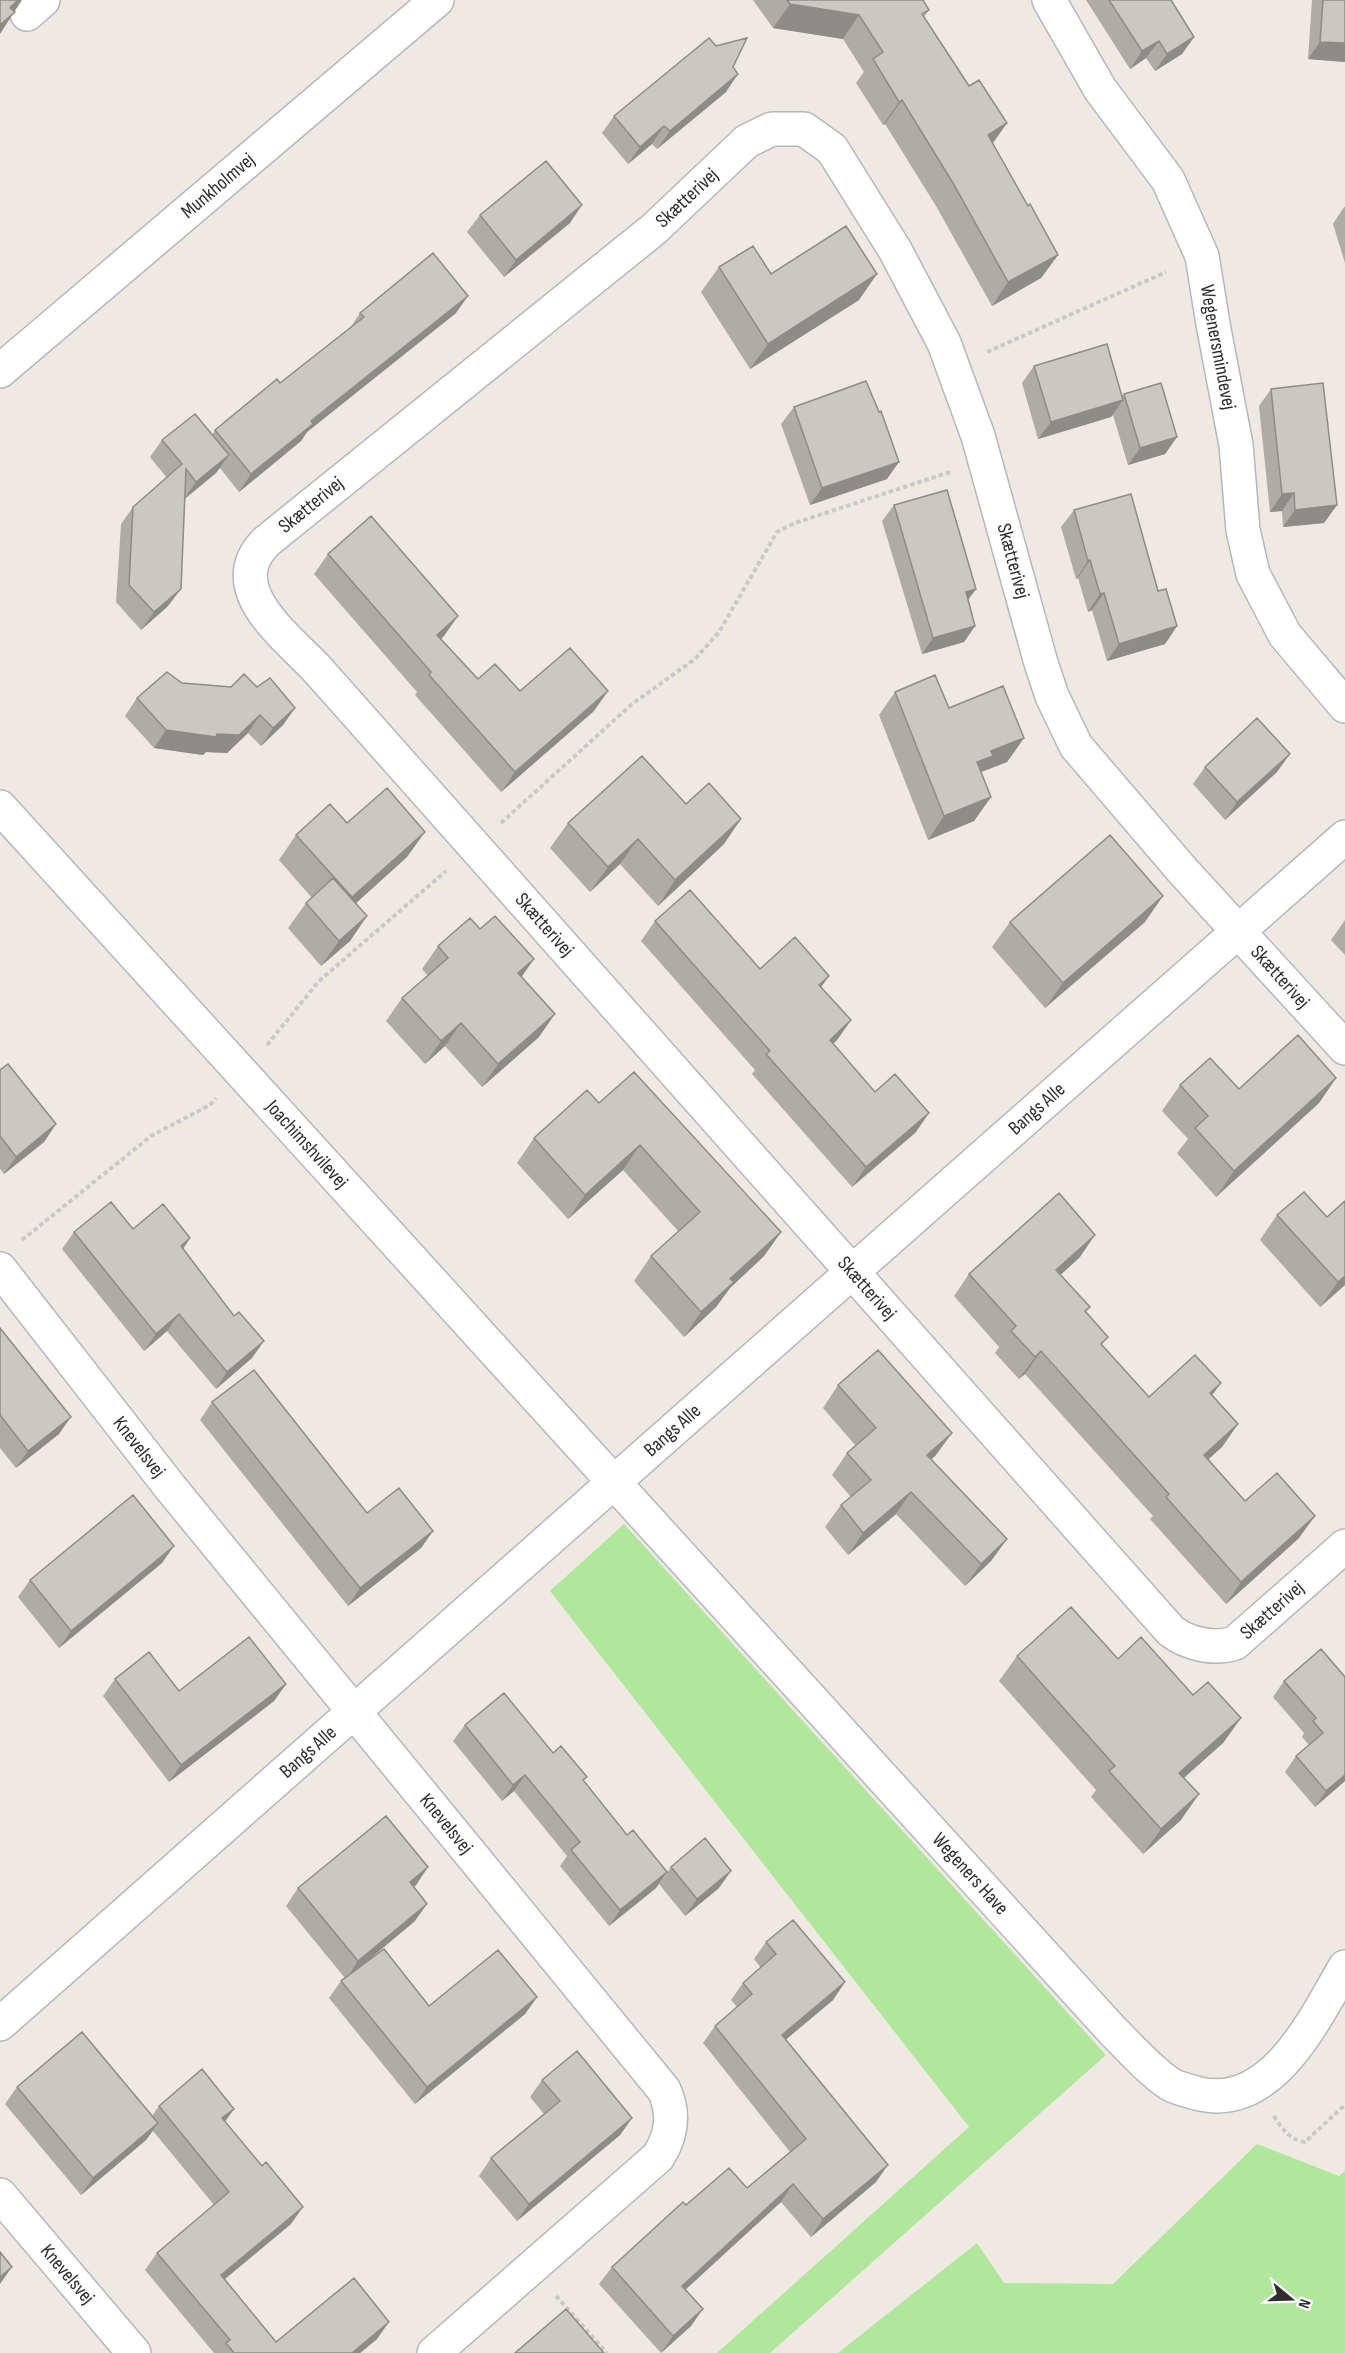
<svg xmlns="http://www.w3.org/2000/svg" width="1345" height="2353" viewBox="0 0 1345 2353" font-family="'Sofia Sans Condensed',sans-serif">
<rect width="100%" height="100%" fill="#efeae1"/>
<!-- green -->
<path fill="#b1e69d" d="M 624,1524 L 1106,2055 L 770,2353 L 717,2353 L 969,2127 L 550,1591 Z
M 1257,2144 L 1339,2176 L 1345,2171 L 1345,2353 L 838,2353 L 977,2243 L 1004,2283 L 1113,2284 Z"/>
<g fill="none" stroke-linecap="round" stroke-linejoin="round">
<!-- minor casing -->
<g stroke="#b4b6c1" stroke-width="36">
<g id="minor">
<path id="s1" d="M 1049,0 L 1100,89 L 1168,180 L 1202,256 L 1213,324 L 1236,445 L 1243,530 L 1253,574 L 1285,635 L 1345,706"/>
<path d="M 27,14 L 43,0"/>
<path id="s2" d="M 0,371 L 437,0"/>
<path id="s3" d="M 0,807 L 1112,2030 C 1130,2048 1149,2070 1170,2084 C 1178,2089 1190,2091 1200,2094 C 1273,2110 1315,2018 1345,1967"/>
<path id="s4" d="M 1345,1048 L 1183,871 L 1076,746 L 1052,696 L 1041,663 L 978,436 L 944,343 L 895,250 L 832,149 L 804,129 L 772,129 L 747,141 L 654,229 L 267,541 C 219,587 286,636 317,669 L 1171,1631 C 1188,1644 1214,1650 1235,1643 L 1345,1546"/>
<path id="s5" d="M 0,1269 L 170,1487 L 664,2090 C 675,2114 672,2135 658,2157 L 434,2353"/>
<path id="s6" d="M 0,2024 L 1345,837"/>
<path id="s7" d="M 0,2195 L 134,2353"/>
</g>
</g>
<!-- path -->
<path stroke="#c9c9c9" stroke-width="4" stroke-dasharray="4.5 3" stroke-linecap="butt" d="M 987,352 L 1166,272
M 501,823 L 632,704 L 695,659 L 719,632 L 777,532 L 795,523 L 950,472
M 267,1045 L 319,981 L 446,871
M 22,1240 L 151,1136 L 210,1105 L 216,1098
M 1274,2116 C 1282,2129 1290,2140 1305,2142 L 1345,2105
M 556,2296 L 607,2353"/>
<!-- minor -->
<use href="#minor" stroke="#fff" stroke-width="33"/>
</g>
<!-- wall -->
<path fill="#afaca4" d="M 753,0 L 923,0 L 929,10 L 924,17 L 969,86 L 1007,123 L 993,143 L 1028,206 L 1058,255 L 1041,278 L 992,306 L 936,206 L 885,124 L 883,125 L 856,83 L 864,72 L 843,39 L 773,28 Z
M 1086,0 L 1171,0 L 1194,37 L 1182,54 L 1155,71 L 1146,58 L 1130,69 Z
M 1312,0 L 1345,0 L 1345,62 L 1308,59 Z
M 733,67 L 726,92 L 657,149 L 652,144 L 628,164 L 602,133 L 614,116 Z
M 1344,207 L 1345,207 L 1345,263 L 1333,224 Z
M 480,215 L 570,223 L 504,277 L 467,232 Z
M 719,267 L 771,274 L 859,300 L 750,369 L 701,292 Z
M 360,313 L 456,313 L 307,432 L 301,441 L 239,492 L 220,468 L 216,473 L 185,499 L 168,606 L 141,630 L 116,602 L 121,524 L 133,507 L 167,478 L 150,457 L 162,440 L 212,435 L 215,430 L 280,383 L 350,328 Z
M 1034,366 L 1122,396 L 1124,394 L 1177,437 L 1165,454 L 1128,465 L 1113,415 L 1111,417 L 1038,439 L 1022,383 Z
M 1271,389 L 1337,505 L 1324,523 L 1283,527 L 1282,511 L 1270,512 L 1259,406 Z
M 794,407 L 887,479 L 810,505 L 781,424 Z
M 894,505 L 976,589 L 968,600 L 975,626 L 964,642 L 922,654 L 882,521 Z
M 1074,510 L 1158,591 L 1177,626 L 1165,644 L 1107,661 L 1092,610 L 1088,612 L 1078,578 L 1076,579 L 1061,527 Z
M 328,554 L 444,636 L 441,639 L 478,679 L 594,711 L 501,792 L 415,695 L 417,692 L 314,574 Z
M 182,683 L 231,687 L 257,687 L 295,708 L 283,725 L 261,746 L 248,733 L 227,753 L 206,752 L 203,755 L 154,748 L 125,716 L 137,698 Z
M 895,692 L 949,708 L 1024,738 L 1007,762 L 981,772 L 991,797 L 974,821 L 928,840 L 879,715 Z
M 1205,767 L 1277,772 L 1225,820 L 1193,784 Z
M 347,823 L 407,857 L 356,903 L 367,916 L 350,941 L 321,966 L 288,928 L 306,903 L 312,898 L 279,860 L 296,835 Z
M 568,823 L 724,844 L 658,906 L 620,864 L 590,892 L 550,848 Z
M 1345,920 L 1345,955 L 1331,940 Z
M 655,921 L 760,969 L 851,1020 L 837,1040 L 833,1044 L 875,1092 L 929,1113 L 915,1133 L 852,1187 L 752,1074 L 755,1070 L 641,941 Z
M 1010,922 L 1145,922 L 1045,1008 L 992,947 Z
M 438,946 L 522,976 L 539,1037 L 482,1087 L 445,1046 L 425,1064 L 386,1021 L 402,998 L 428,976 L 422,969 Z
M 0,1070 L 56,1124 L 44,1142 L 4,1174 L 0,1169 Z
M 1336,1078 L 1319,1103 L 1216,1197 L 1177,1153 L 1188,1139 L 1162,1111 L 1180,1085 L 1239,1089 Z
M 599,1103 L 781,1232 L 764,1256 L 730,1288 L 716,1307 L 684,1337 L 634,1281 L 651,1256 L 679,1232 L 623,1170 L 568,1219 L 517,1163 L 534,1138 Z
M 1345,1201 L 1345,1285 L 1320,1307 L 1260,1240 L 1277,1215 L 1327,1217 Z
M 133,1229 L 190,1238 L 183,1249 L 252,1358 L 216,1389 L 167,1331 L 144,1351 L 62,1249 L 74,1232 Z
M 1080,1257 L 1060,1275 L 1090,1307 L 1086,1312 L 1102,1345 L 1149,1397 L 1212,1395 L 1238,1424 L 1222,1447 L 1208,1459 L 1245,1501 L 1299,1538 L 1226,1604 L 1150,1519 L 1153,1516 L 1025,1374 L 1019,1379 L 995,1353 L 999,1347 L 954,1296 L 969,1274 Z
M 0,1328 L 59,1434 L 16,1468 L 0,1448 Z
M 838,1385 L 936,1455 L 931,1460 L 1007,1539 L 991,1561 L 965,1586 L 896,1514 L 848,1555 L 825,1527 L 841,1505 L 851,1497 L 832,1475 L 847,1453 L 856,1446 L 823,1408 Z
M 212,1402 L 367,1513 L 433,1531 L 421,1548 L 348,1606 L 200,1420 Z
M 162,1563 L 59,1648 L 18,1597 L 30,1580 Z
M 1017,1656 L 1118,1659 L 1241,1718 L 1223,1743 L 1184,1778 L 1181,1820 L 1143,1854 L 1091,1797 L 1096,1790 L 999,1681 Z
M 1345,1677 L 1345,1781 L 1315,1807 L 1285,1772 L 1296,1756 L 1309,1745 L 1302,1737 L 1304,1733 L 1273,1697 L 1284,1681 Z
M 115,1679 L 179,1691 L 286,1684 L 274,1701 L 169,1782 L 103,1696 Z
M 465,1725 L 553,1753 L 584,1782 L 627,1835 L 667,1872 L 656,1888 L 609,1926 L 560,1866 L 567,1856 L 514,1791 L 502,1801 L 453,1741 Z
M 428,1867 L 416,1885 L 413,1887 L 415,1921 L 357,1969 L 429,2006 L 537,1997 L 525,2014 L 415,2104 L 329,1998 L 341,1981 L 345,1978 L 286,1906 L 298,1888 Z
M 671,1867 L 719,1888 L 685,1916 L 659,1884 Z
M 766,1942 L 845,1982 L 833,2000 L 785,2040 L 876,2182 L 811,2237 L 781,2202 L 685,2289 L 691,2326 L 661,2353 L 599,2284 L 612,2267 L 686,2205 L 747,2188 L 790,2152 L 703,2043 L 715,2026 L 737,2007 L 731,2000 L 743,1983 L 761,1968 L 754,1959 Z
M 542,2080 L 632,2118 L 620,2135 L 517,2221 L 479,2176 L 491,2158 L 544,2114 L 530,2097 Z
M 17,2087 L 152,2116 L 159,2106 L 225,2122 L 291,2224 L 225,2279 L 276,2342 L 377,2339 L 360,2353 L 214,2353 L 145,2270 L 157,2253 L 214,2205 L 153,2131 L 146,2140 L 81,2195 L 5,2104 Z"/>
<!-- shaded-wall -->
<path fill="#8e8c86" d="M 18,0 L 22,0 L 0,34 L 0,22 L 10,8 Z
M 790,4 L 859,15 L 843,39 L 773,28 Z
M 1194,37 L 1182,54 L 1155,71 L 1167,54 Z
M 1159,41 L 1146,58 L 1130,69 L 1142,51 Z
M 1320,42 L 1345,43 L 1345,62 L 1308,59 Z
M 738,74 L 726,92 L 657,149 L 670,131 Z
M 902,100 L 885,124 L 883,125 L 899,102 Z
M 1007,123 L 990,147 L 988,135 Z
M 664,126 L 652,144 L 628,164 L 640,147 Z
M 582,205 L 570,223 L 504,277 L 516,260 Z
M 1058,255 L 1041,278 L 992,306 L 1008,282 Z
M 877,274 L 859,300 L 750,369 L 768,344 Z
M 468,296 L 456,313 L 307,432 L 301,441 L 239,492 L 251,474 L 311,421 Z
M 1123,400 L 1111,417 L 1038,439 L 1051,422 Z
M 1177,437 L 1165,454 L 1128,465 L 1140,448 Z
M 229,455 L 216,473 L 184,499 L 196,482 Z
M 899,462 L 887,479 L 810,505 L 822,488 Z
M 1294,493 L 1282,511 L 1270,512 L 1282,494 Z
M 1337,505 L 1324,523 L 1283,527 L 1295,510 Z
M 1090,560 L 1078,578 L 1076,579 L 1088,561 Z
M 181,589 L 168,606 L 141,630 L 154,612 Z
M 976,589 L 964,605 L 966,592 Z
M 1104,593 L 1092,610 L 1088,612 L 1100,594 Z
M 458,616 L 444,636 L 423,655 L 437,635 Z
M 975,626 L 964,642 L 922,654 L 933,638 Z
M 1177,626 L 1165,644 L 1107,661 L 1119,644 Z
M 608,691 L 594,711 L 501,792 L 515,772 Z
M 295,708 L 283,725 L 261,746 L 273,728 Z
M 260,715 L 248,733 L 227,753 L 206,752 L 203,755 L 154,748 L 166,730 L 217,734 Z
M 1024,738 L 1007,762 L 981,772 L 976,779 L 977,762 L 991,751 Z
M 1290,754 L 1277,772 L 1225,820 L 1237,802 Z
M 991,797 L 974,821 L 928,840 L 944,816 Z
M 741,819 L 724,844 L 658,906 L 675,880 Z
M 425,832 L 407,857 L 334,923 L 352,897 Z
M 638,839 L 620,864 L 590,892 L 608,867 Z
M 1163,896 L 1145,922 L 1045,1008 L 1063,983 Z
M 367,916 L 350,941 L 321,966 L 339,941 Z
M 534,959 L 518,982 L 518,973 Z
M 829,976 L 815,996 L 819,985 Z
M 555,1014 L 539,1037 L 482,1087 L 498,1064 Z
M 851,1020 L 837,1040 L 816,1060 L 830,1040 Z
M 461,1023 L 445,1046 L 425,1064 L 441,1041 Z
M 1336,1078 L 1319,1103 L 1216,1197 L 1234,1171 Z
M 929,1113 L 915,1133 L 852,1187 L 866,1167 Z
M 56,1124 L 44,1142 L 4,1174 L 16,1157 Z
M 640,1145 L 623,1170 L 568,1219 L 585,1195 Z
M 781,1232 L 764,1256 L 730,1288 L 716,1307 L 684,1337 L 701,1312 L 730,1279 Z
M 1095,1235 L 1080,1257 L 1041,1293 L 1056,1270 Z
M 190,1238 L 178,1256 L 181,1246 Z
M 1345,1276 L 1345,1285 L 1320,1307 L 1338,1282 Z
M 179,1314 L 167,1331 L 144,1351 L 156,1334 Z
M 264,1341 L 252,1358 L 216,1389 L 227,1372 Z
M 1041,1351 L 1025,1374 L 1019,1379 L 1035,1357 Z
M 1221,1383 L 1205,1405 L 1210,1393 Z
M 71,1417 L 59,1434 L 16,1468 L 28,1451 Z
M 1238,1424 L 1222,1447 L 1189,1477 L 1204,1455 Z
M 952,1433 L 936,1455 L 911,1477 L 927,1455 Z
M 911,1492 L 896,1514 L 848,1555 L 863,1533 Z
M 1315,1516 L 1299,1538 L 1226,1604 L 1241,1582 Z
M 433,1531 L 421,1548 L 348,1606 L 360,1588 Z
M 1007,1539 L 991,1561 L 965,1586 L 981,1564 Z
M 174,1546 L 162,1563 L 59,1648 L 71,1631 Z
M 286,1684 L 274,1701 L 169,1782 L 181,1765 Z
M 1241,1718 L 1223,1743 L 1161,1798 L 1179,1773 Z
M 525,1775 L 514,1791 L 502,1801 L 513,1785 Z
M 1345,1775 L 1345,1781 L 1315,1807 L 1326,1791 Z
M 1199,1794 L 1181,1820 L 1143,1854 L 1161,1829 Z
M 428,1867 L 416,1885 L 397,1900 L 410,1882 Z
M 731,1871 L 719,1888 L 685,1916 L 697,1899 Z
M 667,1872 L 656,1888 L 609,1926 L 620,1910 Z
M 427,1904 L 415,1921 L 346,1979 L 358,1961 Z
M 845,1982 L 833,2000 L 770,2053 L 782,2035 Z
M 537,1997 L 525,2014 L 415,2104 L 427,2087 Z
M 234,2109 L 222,2126 L 222,2118 Z
M 632,2118 L 620,2135 L 517,2221 L 529,2204 Z
M 158,2123 L 146,2140 L 81,2195 L 93,2178 Z
M 888,2165 L 876,2182 L 811,2237 L 823,2219 Z
M 793,2184 L 781,2202 L 670,2304 L 682,2286 Z
M 303,2207 L 291,2224 L 209,2292 L 221,2275 Z
M 12,2267 L 0,2284 L 0,2277 Z
M 703,2309 L 691,2326 L 661,2353 L 673,2336 Z
M 389,2322 L 377,2339 L 360,2353 L 352,2353 Z"/>
<!-- building -->
<path fill="#cbc8bf" stroke="#8e8c86" stroke-width="1.5" d="M 0,0 L 18,0 L 10,8 L 15,12 L 0,25 Z
M 787,0 L 923,0 L 929,10 L 922,14 L 969,86 L 979,80 L 1007,123 L 988,135 L 1028,206 L 1030,204 L 1058,255 L 1008,282 L 953,183 L 902,100 L 899,102 L 873,59 L 883,52 L 859,15 L 790,4 Z
M 1109,0 L 1171,0 L 1194,37 L 1167,54 L 1159,41 L 1142,51 Z
M 1323,0 L 1345,0 L 1345,43 L 1320,42 Z
M 709,38 L 716,46 L 747,38 L 733,67 L 738,74 L 670,131 L 664,126 L 640,147 L 614,116 Z
M 546,161 L 582,205 L 516,260 L 480,215 Z
M 846,226 L 877,274 L 768,344 L 719,267 L 753,246 L 771,274 Z
M 433,253 L 468,296 L 311,421 L 313,424 L 251,474 L 215,430 L 277,379 L 280,383 L 364,317 L 360,313 Z
M 1107,344 L 1123,400 L 1051,422 L 1034,366 Z
M 866,381 L 879,412 L 881,411 L 899,462 L 822,488 L 794,407 Z
M 1161,383 L 1177,437 L 1140,448 L 1124,394 Z
M 1323,383 L 1337,505 L 1295,510 L 1294,493 L 1282,494 L 1271,389 Z
M 195,414 L 229,455 L 196,482 L 186,469 L 181,589 L 154,612 L 129,585 L 133,507 L 182,464 L 162,440 Z
M 947,490 L 976,589 L 966,592 L 975,626 L 933,638 L 894,505 Z
M 1131,494 L 1158,591 L 1166,589 L 1177,626 L 1119,644 L 1104,593 L 1100,594 L 1090,560 L 1088,561 L 1074,510 Z
M 371,516 L 458,616 L 437,635 L 478,679 L 495,664 L 520,691 L 570,648 L 608,691 L 515,772 L 429,675 L 431,672 L 328,554 Z
M 167,672 L 182,683 L 231,687 L 244,674 L 257,687 L 270,678 L 295,708 L 273,728 L 260,715 L 239,735 L 217,734 L 216,737 L 166,730 L 137,698 Z
M 935,675 L 949,708 L 1003,686 L 1024,738 L 991,751 L 993,756 L 977,762 L 991,797 L 944,816 L 895,692 Z
M 1257,718 L 1290,754 L 1237,802 L 1205,767 Z
M 642,756 L 686,804 L 709,783 L 741,819 L 675,880 L 638,839 L 608,867 L 568,823 Z
M 387,788 L 425,832 L 352,897 L 296,835 L 330,804 L 347,823 Z
M 1110,835 L 1163,896 L 1063,983 L 1010,922 Z
M 333,878 L 367,916 L 339,941 L 306,903 Z
M 690,890 L 760,969 L 795,937 L 829,976 L 819,985 L 851,1020 L 830,1040 L 875,1092 L 895,1074 L 929,1113 L 866,1167 L 766,1054 L 770,1051 L 655,921 Z
M 495,916 L 534,959 L 518,973 L 555,1014 L 498,1064 L 461,1023 L 441,1041 L 402,998 L 448,958 L 438,946 L 470,918 L 480,929 Z
M 1298,1035 L 1336,1078 L 1234,1171 L 1195,1128 L 1208,1116 L 1180,1085 L 1210,1058 L 1239,1089 Z
M 8,1064 L 56,1124 L 16,1157 L 0,1136 L 0,1070 Z
M 634,1072 L 781,1232 L 730,1279 L 734,1282 L 701,1312 L 651,1256 L 700,1212 L 640,1145 L 585,1195 L 534,1138 L 587,1090 L 599,1103 Z
M 1304,1192 L 1327,1217 L 1345,1201 L 1345,1276 L 1338,1282 L 1277,1215 Z
M 1059,1193 L 1095,1235 L 1056,1270 L 1090,1307 L 1085,1311 L 1108,1337 L 1101,1344 L 1149,1397 L 1195,1355 L 1221,1383 L 1210,1393 L 1238,1424 L 1204,1455 L 1245,1501 L 1277,1473 L 1315,1516 L 1241,1582 L 1166,1497 L 1169,1494 L 1041,1351 L 1035,1357 L 1011,1331 L 1016,1326 L 969,1274 Z
M 111,1202 L 133,1229 L 163,1204 L 190,1238 L 181,1246 L 234,1316 L 239,1312 L 264,1341 L 227,1372 L 179,1314 L 156,1334 L 74,1232 Z
M 0,1328 L 71,1417 L 28,1451 L 0,1415 Z
M 878,1350 L 952,1433 L 927,1455 L 1007,1539 L 981,1564 L 911,1492 L 863,1533 L 841,1505 L 871,1480 L 847,1453 L 876,1428 L 838,1385 Z
M 254,1370 L 367,1513 L 399,1488 L 433,1531 L 360,1588 L 212,1402 Z
M 133,1495 L 174,1546 L 71,1631 L 30,1580 Z
M 1071,1607 L 1118,1659 L 1141,1637 L 1193,1695 L 1208,1682 L 1241,1718 L 1179,1773 L 1199,1794 L 1161,1829 L 1109,1771 L 1115,1766 L 1017,1656 Z
M 249,1637 L 286,1684 L 181,1765 L 115,1679 L 149,1652 L 179,1691 Z
M 1321,1649 L 1345,1677 L 1345,1775 L 1326,1791 L 1296,1756 L 1323,1733 L 1313,1721 L 1316,1718 L 1284,1681 Z
M 504,1693 L 553,1753 L 561,1746 L 587,1777 L 583,1780 L 627,1835 L 633,1830 L 667,1872 L 620,1910 L 571,1850 L 580,1842 L 525,1775 L 513,1785 L 465,1725 Z
M 386,1816 L 428,1867 L 410,1882 L 427,1904 L 358,1961 L 298,1888 Z
M 705,1838 L 731,1871 L 697,1899 L 671,1867 Z
M 793,1920 L 845,1982 L 782,2035 L 888,2165 L 823,2219 L 793,2184 L 682,2286 L 703,2309 L 673,2336 L 612,2267 L 683,2202 L 686,2205 L 729,2168 L 747,2188 L 806,2139 L 715,2026 L 752,1994 L 743,1983 L 776,1954 L 766,1942 Z
M 384,1949 L 429,2006 L 498,1950 L 537,1997 L 427,2087 L 341,1981 Z
M 82,2032 L 158,2123 L 93,2178 L 17,2087 Z
M 577,2051 L 632,2118 L 529,2204 L 491,2158 L 560,2101 L 542,2080 Z
M 202,2069 L 234,2109 L 222,2118 L 262,2166 L 266,2162 L 303,2207 L 221,2275 L 276,2342 L 354,2278 L 389,2322 L 352,2353 L 234,2353 L 226,2343 L 230,2340 L 157,2253 L 229,2192 L 159,2106 Z
M 0,2252 L 12,2267 L 0,2277 Z
M 566,2309 L 604,2353 L 515,2353 Z"/>
<g text-anchor="middle" dominant-baseline="central" stroke-width="6" stroke-linejoin="round" paint-order="stroke">
<!-- street labels -->
<g font-size="20" fill="#2e2e2e" stroke="#fff">
<text stroke="none"><textPath href="#s2" startOffset="286">Munkholmvej</textPath></text>
<text transform="translate(687 198) rotate(-43)">Skætterivej</text>
<text stroke="none"><textPath href="#s1" startOffset="392">Wegenersmindevej</textPath></text>
<text transform="translate(311 505) rotate(-39)">Skætterivej</text>
<text transform="translate(1013 561) rotate(75)">Skætterivej</text>
<text stroke="none"><textPath href="#s4" startOffset="2272">Skætterivej</textPath></text>
<text transform="translate(1280 977) rotate(48)">Skætterivej</text>
<text stroke="none"><textPath href="#s6" startOffset="1383">Bangs Alle</textPath></text>
<text stroke="none"><textPath href="#s3" startOffset="456">Joachimshvilevej</textPath></text>
<text stroke="none"><textPath href="#s4" startOffset="2758">Skætterivej</textPath></text>
<text stroke="none"><textPath href="#s6" startOffset="897">Bangs Alle</textPath></text>
<text stroke="none"><textPath href="#s5" startOffset="226">Knevelsvej</textPath></text>
<text stroke="none"><textPath href="#s4" startOffset="3333">Skætterivej</textPath></text>
<text stroke="none"><textPath href="#s6" startOffset="411">Bangs Alle</textPath></text>
<text stroke="none"><textPath href="#s5" startOffset="712">Knevelsvej</textPath></text>
<text stroke="none"><textPath href="#s3" startOffset="1442">Wegeners Have</textPath></text>
<text stroke="none"><textPath href="#s7" startOffset="104">Knevelsvej</textPath></text>
</g>
</g>
<!-- north arrow -->
<g transform="translate(1291 2299) rotate(109)" stroke="#ffffff" stroke-width="4.5" paint-order="stroke">
<path d="M0-4.5L10 22L0 15L-10 22Z" fill="#2e2e2e"/>
<text y="-9" font-size="16" font-weight="bold" text-anchor="middle" fill="#2e2e2e">N</text>
</g>
</svg>
